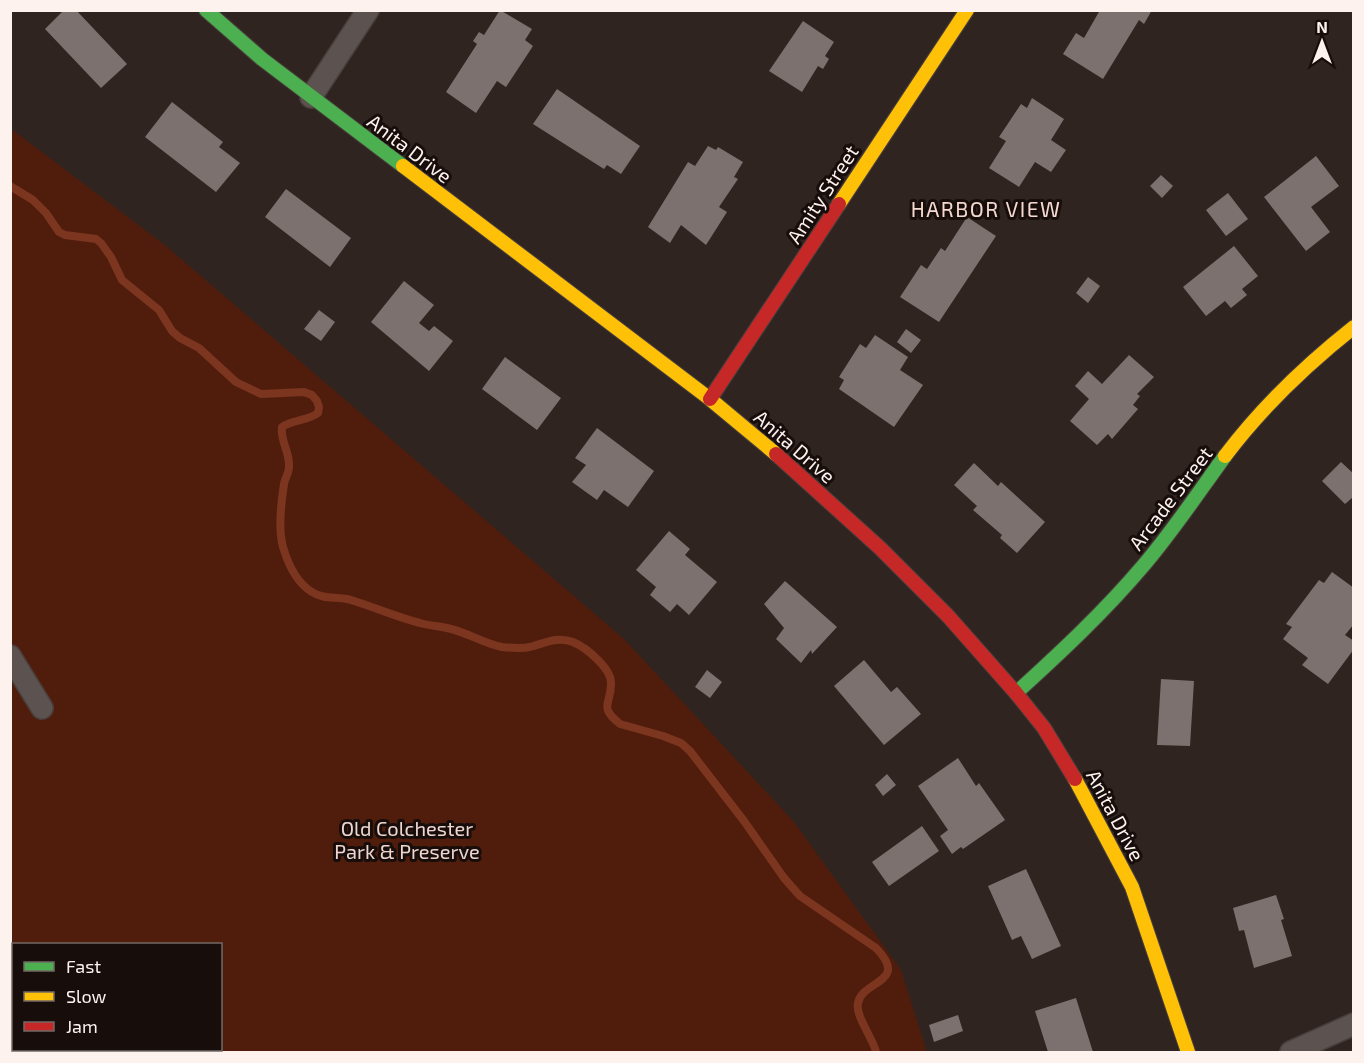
<svg xmlns="http://www.w3.org/2000/svg" width="1364" height="1063" viewBox="0 0 1364 1063" font-family="'Exo 2',sans-serif">
<rect width="100%" height="100%" fill="#302421"/>
<!-- green -->
<path fill="#501d0d" fill-rule="evenodd" d="M 10,128 L 166,246 L 625,640 L 794,822 L 901,970 L 927,1052 L 11,1052 ZM 14,944 L 220,944 L 220,1050 L 14,1050 Z"/>
<g fill="none" stroke-linecap="round" stroke-linejoin="round">
<!-- stream -->
<path stroke="#7c351f" stroke-width="8" d="M 10,186 L 33,200 L 46,213 L 59,232 L 65,235 L 96,239 L 101,243 L 111,257 L 122,280 L 159,310 L 172,331 L 180,338 L 199,348 L 236,382 L 261,394 L 304,392 L 312,395 L 317,401 L 319,407 L 318,413 C 308,421 293,419 282,427 C 280,441 290,452 289,467 C 289,473 285,478 284,484 C 281,503 278,529 283,547 C 288,564 297,583 312,592 C 324,600 338,596 351,600 C 374,607 396,617 420,623 C 430,626 441,626 451,629 C 468,633 485,644 502,647 C 511,648 521,649 530,647 C 545,643 557,636 573,642 C 587,648 612,669 611,684 C 611,705 598,706 620,724 L 663,736 L 681,743 L 690,751 L 744,821 L 784,878 L 800,896 L 876,948 C 910,983 862,980 858,1003 C 855,1016 873,1038 876,1052"/>
</g>
<!-- building -->
<path fill="#7c716f" d="M 64,10 L 76,10 L 127,64 L 101,88 L 45,29 Z
M 500,10 L 532,29 L 525,40 L 533,46 L 506,87 L 497,81 L 476,113 L 446,92 L 477,44 L 473,41 L 479,32 L 484,35 Z
M 1100,10 L 1152,10 L 1144,24 L 1139,20 L 1103,79 L 1063,54 L 1076,33 L 1084,38 Z
M 803,21 L 834,42 L 825,56 L 829,59 L 823,69 L 818,66 L 802,92 L 769,71 Z
M 557,89 L 640,146 L 621,174 L 607,165 L 604,169 L 533,124 Z
M 1032,98 L 1064,119 L 1051,140 L 1066,150 L 1051,172 L 1035,162 L 1019,187 L 989,168 L 1006,141 L 999,137 L 1021,104 L 1027,108 Z
M 172,102 L 223,142 L 219,147 L 240,163 L 216,192 L 145,137 Z
M 708,146 L 716,150 L 718,147 L 743,162 L 734,177 L 738,179 L 719,207 L 727,212 L 706,245 L 681,225 L 670,243 L 648,227 L 688,162 L 695,166 Z
M 1316,156 L 1339,186 L 1311,207 L 1330,232 L 1306,251 L 1264,197 Z
M 1161,175 L 1173,186 L 1162,198 L 1150,186 Z
M 286,189 L 351,238 L 330,267 L 265,217 Z
M 1228,193 L 1248,219 L 1226,236 L 1206,210 Z
M 967,217 L 996,236 L 939,322 L 900,297 L 921,265 L 927,269 L 941,248 L 945,251 Z
M 1234,246 L 1258,276 L 1242,289 L 1247,295 L 1231,308 L 1225,301 L 1206,316 L 1183,287 Z
M 1088,277 L 1100,286 L 1088,303 L 1076,293 Z
M 404,281 L 434,305 L 419,323 L 429,331 L 434,326 L 453,341 L 429,371 L 371,322 Z
M 319,310 L 335,322 L 321,341 L 304,329 Z
M 906,329 L 921,340 L 911,353 L 897,342 Z
M 875,335 L 908,357 L 900,370 L 923,385 L 894,427 L 839,389 L 844,380 L 839,377 L 860,344 L 866,348 Z
M 1129,355 L 1154,377 L 1137,394 L 1140,396 L 1133,405 L 1138,409 L 1112,439 L 1108,434 L 1097,445 L 1070,421 L 1089,399 L 1075,386 L 1088,371 L 1102,384 Z
M 505,357 L 561,398 L 537,430 L 482,389 Z
M 597,428 L 654,471 L 628,507 L 604,490 L 597,500 L 572,482 L 586,465 L 575,458 Z
M 1341,462 L 1354,474 L 1354,499 L 1352,498 L 1345,504 L 1322,481 Z
M 974,463 L 998,486 L 1001,482 L 1045,522 L 1017,553 L 1000,538 L 1002,535 L 973,510 L 977,506 L 954,485 Z
M 669,531 L 690,549 L 685,555 L 717,582 L 689,615 L 677,604 L 670,612 L 650,595 L 656,587 L 636,570 Z
M 1332,572 L 1354,588 L 1354,624 L 1345,635 L 1354,641 L 1354,649 L 1328,684 L 1302,665 L 1308,658 L 1283,639 L 1292,627 L 1286,624 L 1319,580 L 1324,583 Z
M 785,581 L 837,627 L 812,654 L 811,650 L 801,663 L 776,639 L 784,628 L 764,604 Z
M 864,660 L 891,692 L 897,687 L 921,714 L 884,745 L 834,686 Z
M 707,670 L 722,682 L 710,698 L 695,687 Z
M 1161,679 L 1194,681 L 1190,746 L 1157,745 Z
M 958,758 L 976,786 L 979,783 L 1005,820 L 963,849 L 961,847 L 952,854 L 940,836 L 948,830 L 918,786 Z
M 887,774 L 896,785 L 883,796 L 875,785 Z
M 922,826 L 939,851 L 889,886 L 872,862 Z
M 1026,869 L 1061,946 L 1032,959 L 1021,936 L 1012,940 L 988,886 Z
M 1276,895 L 1284,919 L 1281,920 L 1292,956 L 1254,968 L 1244,930 L 1239,931 L 1233,908 Z
M 1076,998 L 1093,1052 L 1048,1052 L 1035,1011 Z
M 958,1015 L 963,1031 L 934,1042 L 929,1025 Z"/>
<g fill="none" stroke-linecap="round" stroke-linejoin="round">
<!-- street casing -->
<g stroke="#493f3c" stroke-width="24">
<path id="street" d="M 311,97 L 368,10
M 10,656 L 42,708
M 1291,1052 L 1354,1024"/>
</g>
<!-- fast casing -->
<g stroke="#493f3c" stroke-width="16">
<path id="fast" d="M 206,10 L 262,59 L 403,166
M 1016,693 C 1060,653 1104,612 1143,566 C 1173,531 1198,493 1225,456"/>
</g>
<!-- slow casing -->
<g stroke="#493f3c" stroke-width="16">
<path id="slow" d="M 403,166 L 710,399 L 776,454
M 839,204 L 967,10
M 1225,456 C 1262,407 1306,365 1354,327
M 1075,779 L 1132,887 L 1188,1052"/>
</g>
<!-- jam casing -->
<g stroke="#493f3c" stroke-width="16">
<path id="jam" d="M 710,399 L 839,204
M 776,454 L 880,548 L 948,616 L 1016,693 L 1044,728 L 1075,779"/>
</g>
<!-- street -->
<use href="#street" stroke="#5c5350" stroke-width="21"/>
<!-- fast -->
<use href="#fast" stroke="#4caf50" stroke-width="14"/>
<!-- slow -->
<use href="#slow" stroke="#ffc107" stroke-width="14"/>
<!-- jam -->
<use href="#jam" stroke="#c62828" stroke-width="14"/>
</g>
<g text-anchor="middle" dominant-baseline="central" stroke-width="6" stroke-linejoin="round" paint-order="stroke">
<!-- street labels -->
<g font-size="20" fill="#fef2ee" stroke="#170d0b">
<text transform="translate(410 148) rotate(37)">Anita Drive</text>
<text transform="translate(822 194) rotate(-57)">Amity Street</text>
<text transform="translate(795 446) rotate(41)">Anita Drive</text>
<text transform="translate(1170 498) rotate(-53)">Arcade Street</text>
<text transform="translate(1116 815) rotate(62)">Anita Drive</text>
</g>
<!-- park labels -->
<g font-size="20" fill="#eed6cf" stroke="#170d0b">
<text x="407" y="828">Old Colchester<tspan x="407" dy="23">Park &amp; Preserve</tspan></text>
</g>
<!-- neighbourhood labels -->
<g font-size="21" letter-spacing="1.5" fill="#f5d8d0" stroke="#170d0b">
<text x="986" y="208">HARBOR VIEW</text>
</g>
</g>
<!-- border -->
<rect width="1364" height="1063" fill="none" stroke="#fef2ee" stroke-width="24"/>
<!-- legend -->
<rect x="12" y="943" width="210" height="108" fill="#170d0b" stroke="#736966" stroke-width="1.5"/>
<rect x="24" y="962" width="30" height="9" fill="#4caf50" stroke="#736966" stroke-width="1.5"/>
<text x="66" y="973" font-size="18" fill="#fef2ee">Fast</text>
<rect x="24" y="992" width="30" height="9" fill="#ffc107" stroke="#736966" stroke-width="1.5"/>
<text x="66" y="1003" font-size="18" fill="#fef2ee">Slow</text>
<rect x="24" y="1022" width="30" height="9" fill="#c62828" stroke="#736966" stroke-width="1.5"/>
<text x="66" y="1033" font-size="18" fill="#fef2ee">Jam</text>
<!-- north arrow -->
<g transform="translate(1322 42)" stroke="#170d0b" stroke-width="4.5" paint-order="stroke">
<path d="M0-4.5L10 22L0 15L-10 22Z" fill="#fef2ee"/>
<text y="-9" font-size="16" font-weight="bold" text-anchor="middle" fill="#fef2ee">N</text>
</g>
</svg>
